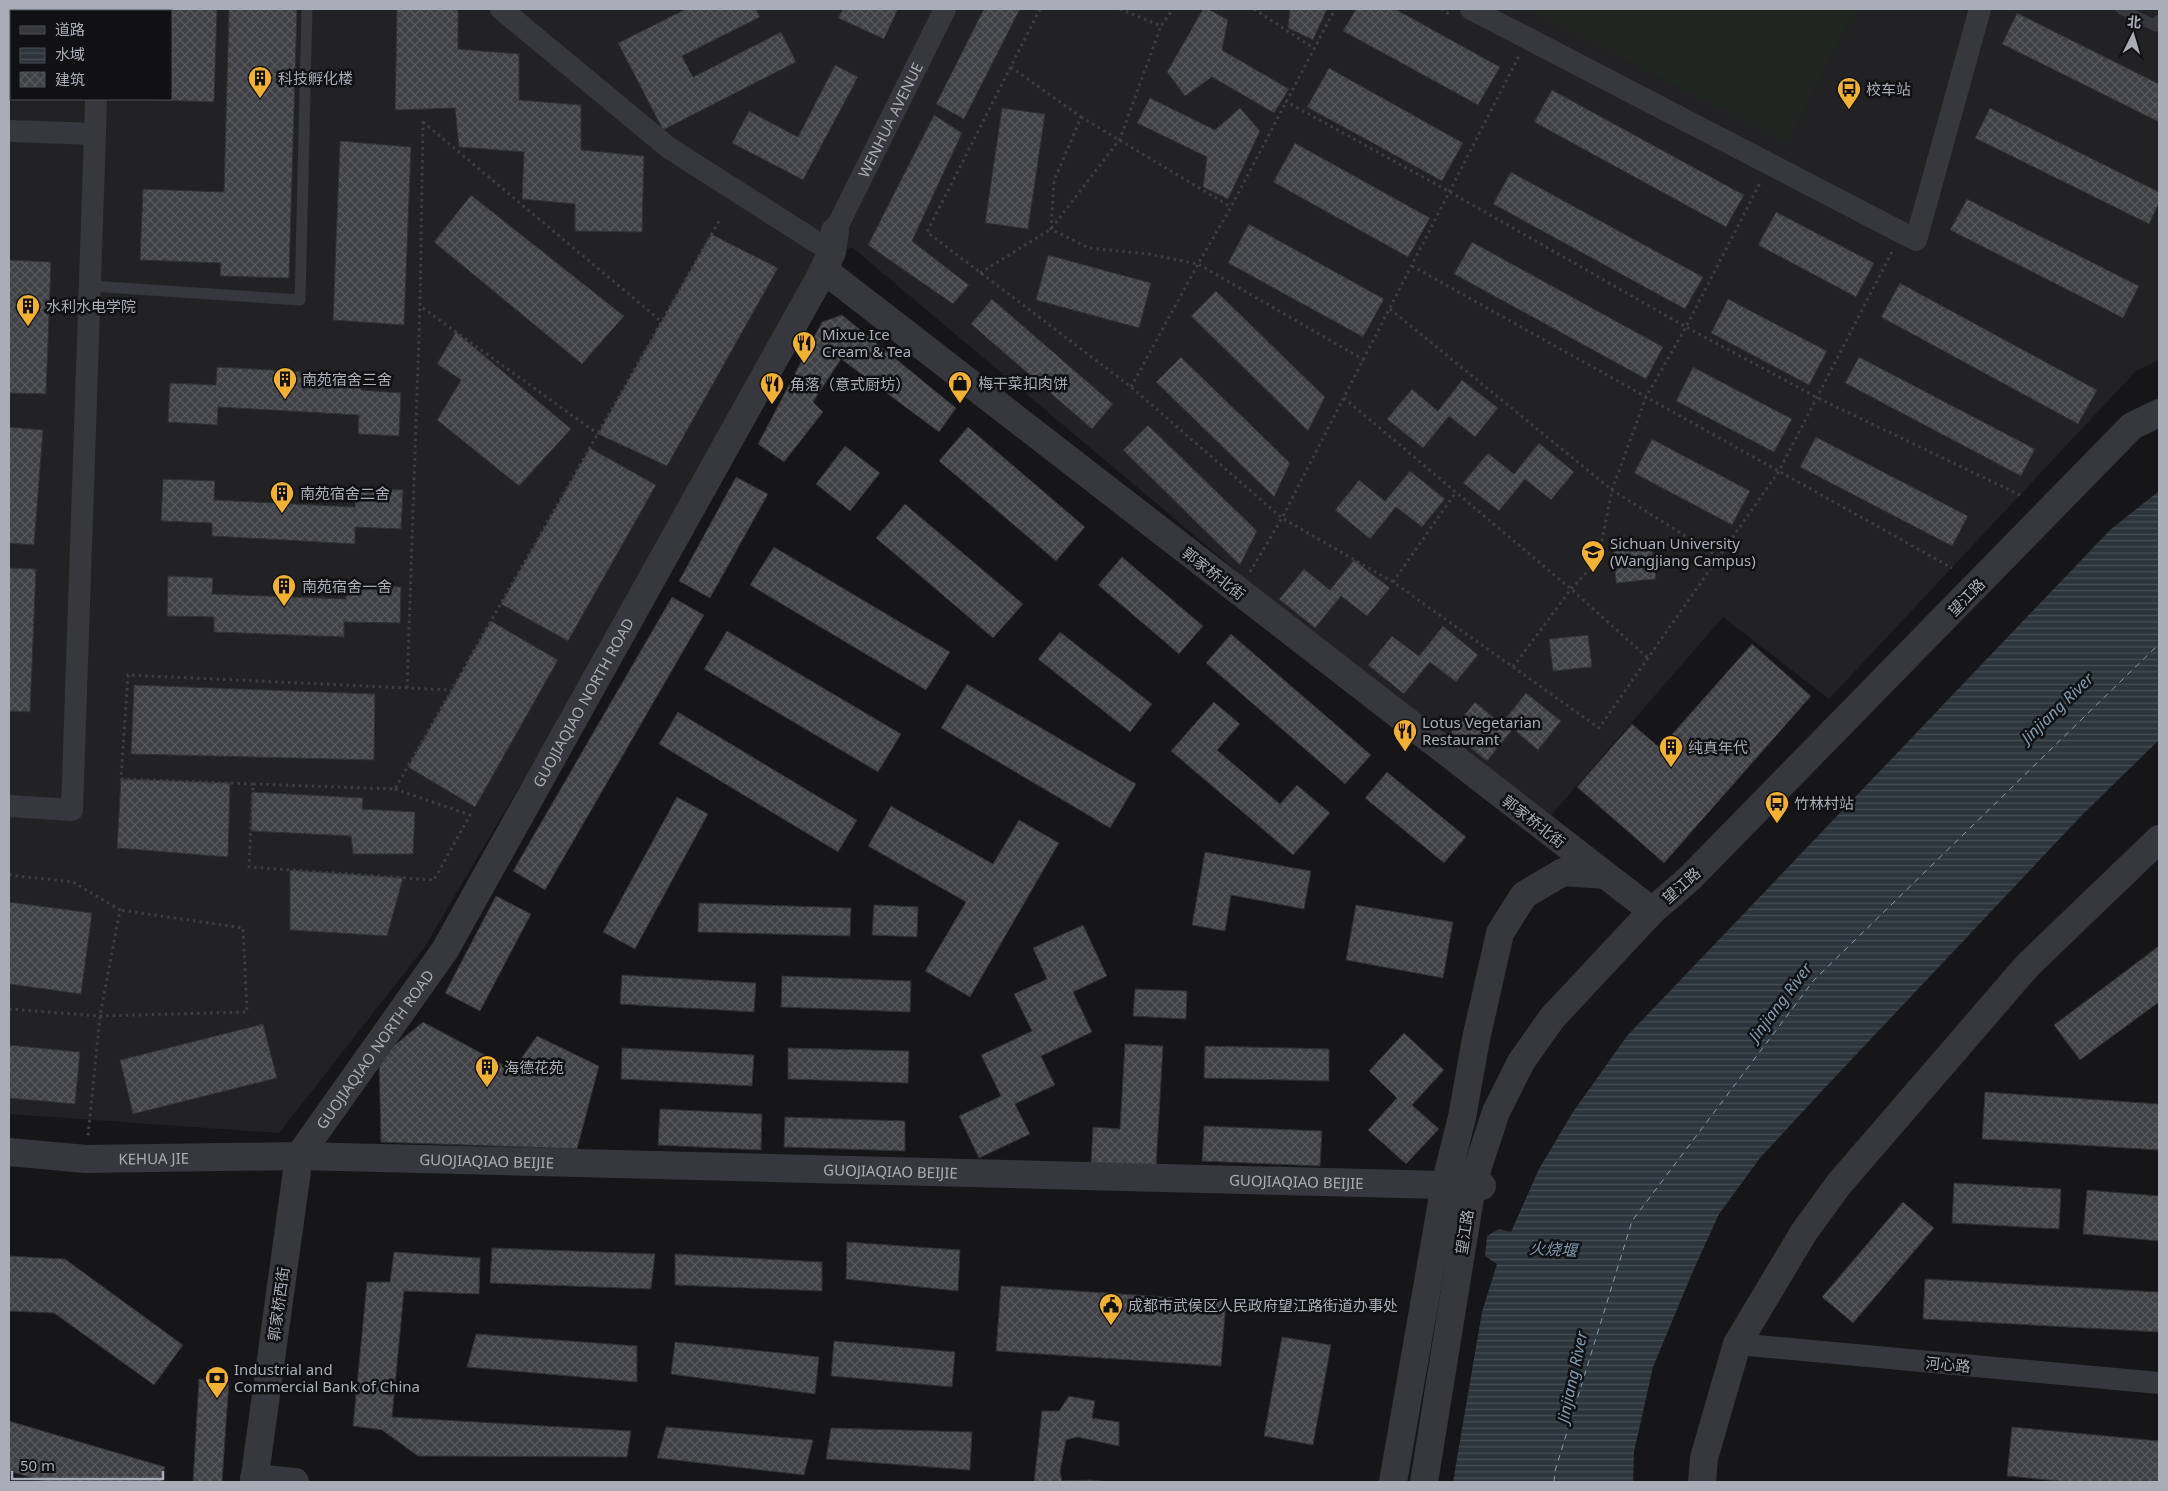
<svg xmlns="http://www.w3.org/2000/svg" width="2168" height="1491" viewBox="0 0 2168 1491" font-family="'Noto Sans','Noto Sans SC',sans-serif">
<defs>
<pattern id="water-rules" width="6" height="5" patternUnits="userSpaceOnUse" patternTransform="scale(1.25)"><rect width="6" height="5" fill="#2c353c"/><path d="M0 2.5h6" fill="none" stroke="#485056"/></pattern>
<pattern id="building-cross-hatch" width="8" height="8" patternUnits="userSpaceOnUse" patternTransform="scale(1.25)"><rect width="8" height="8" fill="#404145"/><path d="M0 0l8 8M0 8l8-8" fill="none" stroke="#595a5e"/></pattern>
</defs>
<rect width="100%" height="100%" fill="#161618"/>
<!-- built -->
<path fill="#222225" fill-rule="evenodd" d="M 9,9 L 2159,9 L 2159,360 L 2136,371 L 1829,699 L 1723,617 L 1547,820 L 1246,579 L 853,248 L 832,252 L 820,277 L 424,948 L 279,1133 L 9,1114 ZM 11,11 L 171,11 L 171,99 L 11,99 Z"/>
<!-- pitch -->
<path fill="#1e261f" d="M 1529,9 L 1855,9 L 1786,143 Z"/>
<!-- water -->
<path fill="url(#water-rules)" d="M 2159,491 L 2159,740 L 2082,815 L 1820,1093 L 1760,1158 L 1719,1214 L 1693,1271 L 1653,1367 L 1634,1452 L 1633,1482 L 1453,1482 L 1482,1312 L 1497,1264 L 1485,1256 L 1487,1236 L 1499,1229 L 1511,1232 L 1539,1169 L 1573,1112 L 1627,1036 L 2110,530 Z"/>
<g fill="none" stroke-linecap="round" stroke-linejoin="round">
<!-- ferry -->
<path stroke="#7f9bb3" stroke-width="1" stroke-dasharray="6 5" stroke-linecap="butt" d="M 1554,1482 L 1555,1471 L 1632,1221 L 1814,980 L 2159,644"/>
</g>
<!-- building -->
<path fill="url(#building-cross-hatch)" stroke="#303034" d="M 9,9 L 40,9 L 40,11 L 11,11 L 11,68 L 9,68 Z
M 158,9 L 217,9 L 214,102 L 155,100 L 171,99 L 171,11 L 158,11 Z
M 229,9 L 297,9 L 289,278 L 220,276 L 221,263 L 140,260 L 143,189 L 224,192 Z
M 397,9 L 458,9 L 458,49 L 519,54 L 519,100 L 581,105 L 581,150 L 644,156 L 642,232 L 575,231 L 575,204 L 522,199 L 524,152 L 459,147 L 455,108 L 395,110 Z
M 686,9 L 756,9 L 760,17 L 682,56 L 693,77 L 781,32 L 796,62 L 663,130 L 618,43 Z
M 843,9 L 898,9 L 884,39 L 838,18 Z
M 984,9 L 1020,9 L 964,119 L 936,104 Z
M 1203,9 L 1208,9 L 1228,20 L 1222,50 L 1289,89 L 1274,113 L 1212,77 L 1185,96 L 1167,72 Z
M 1290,9 L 1327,9 L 1313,40 L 1288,28 Z
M 1356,9 L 1395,9 L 1500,67 L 1478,105 L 1343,31 Z
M 2017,13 L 2159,84 L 2159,122 L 2002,44 Z
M 835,65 L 858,77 L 803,180 L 732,143 L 749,111 L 798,137 Z
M 1329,68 L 1463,143 L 1442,181 L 1307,107 Z
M 1552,90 L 1744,195 L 1726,227 L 1534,122 Z
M 1150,98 L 1215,130 L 1240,108 L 1260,131 L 1228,199 L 1203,187 L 1207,157 L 1137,123 Z
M 1002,108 L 1045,114 L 1028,229 L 985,223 Z
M 1990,108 L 2159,192 L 2159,203 L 2149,224 L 1975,138 Z
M 934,115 L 962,133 L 912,241 L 969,285 L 953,304 L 868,245 Z
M 340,141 L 411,147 L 404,325 L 333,320 Z
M 1295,143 L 1430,218 L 1408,257 L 1273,182 Z
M 1511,172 L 1703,277 L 1685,309 L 1493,204 Z
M 471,195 L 624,316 L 582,364 L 434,242 Z
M 1967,199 L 2139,286 L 2123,318 L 1950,230 Z
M 1776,212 L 1874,263 L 1856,297 L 1758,245 Z
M 1249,224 L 1384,299 L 1363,337 L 1228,263 Z
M 711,234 L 778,268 L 667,466 L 598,434 Z
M 1472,242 L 1663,347 L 1646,379 L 1454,274 Z
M 1048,255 L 1151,283 L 1139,328 L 1036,300 Z
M 9,260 L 51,262 L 46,394 L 9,393 Z
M 1900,283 L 2097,390 L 2078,424 L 1881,317 Z
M 1216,291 L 1325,397 L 1308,431 L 1191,316 Z
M 992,299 L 1113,404 L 1092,429 L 971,324 Z
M 1728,299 L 1827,351 L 1809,385 L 1711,333 Z
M 842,315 L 956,408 L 939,432 L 841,359 L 813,402 L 823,412 L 784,462 L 758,444 L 822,322 Z
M 456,332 L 571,429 L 519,486 L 437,420 L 461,380 L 437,364 Z
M 1181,357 L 1290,463 L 1274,497 L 1156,382 Z
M 1859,357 L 2035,449 L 2021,476 L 1845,383 Z
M 217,367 L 362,375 L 361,390 L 401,393 L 399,436 L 358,434 L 359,415 L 218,407 L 217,425 L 168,422 L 170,383 L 216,385 Z
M 1693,367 L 1792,419 L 1774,452 L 1676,401 Z
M 1462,380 L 1498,408 L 1475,437 L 1449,416 L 1423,448 L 1387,419 L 1412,389 L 1438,411 Z
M 1148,425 L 1257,531 L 1240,565 L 1123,450 Z
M 9,427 L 43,430 L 34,545 L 9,543 Z
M 968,427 L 1085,527 L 1056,561 L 939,461 Z
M 1816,437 L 1968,516 L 1952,546 L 1800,467 Z
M 1652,439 L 1750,491 L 1732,525 L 1634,473 Z
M 1539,443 L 1574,472 L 1551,500 L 1525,479 L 1499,511 L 1463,483 L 1488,453 L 1514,474 Z
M 845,446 L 880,473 L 850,511 L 816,484 Z
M 590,448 L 656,485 L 568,641 L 501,604 Z
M 1410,471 L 1445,499 L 1422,527 L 1396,507 L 1370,539 L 1335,510 L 1359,480 L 1385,501 Z
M 736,477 L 768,494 L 710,598 L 679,581 Z
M 163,479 L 215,481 L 214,500 L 355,507 L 356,488 L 403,490 L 401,529 L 355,527 L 355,544 L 212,536 L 212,523 L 161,521 Z
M 905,504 L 1023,604 L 993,638 L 876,538 Z
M 774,547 L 950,652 L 926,690 L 750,585 Z
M 1652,547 L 1656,579 L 1616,583 L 1613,551 Z
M 1122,557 L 1203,626 L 1179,654 L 1098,585 Z
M 1354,560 L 1390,588 L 1367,616 L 1341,596 L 1315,628 L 1279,599 L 1304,569 L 1330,590 Z
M 9,568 L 36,569 L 30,712 L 9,711 Z
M 168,576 L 213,578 L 212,594 L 346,599 L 347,585 L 401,587 L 400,623 L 344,622 L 344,637 L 214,632 L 214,617 L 167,616 Z
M 672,597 L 704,615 L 545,890 L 513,871 Z
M 491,621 L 558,660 L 475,807 L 408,767 Z
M 1443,626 L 1478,655 L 1456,682 L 1430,662 L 1404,694 L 1368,665 L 1392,636 L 1419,656 Z
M 727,631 L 901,734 L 878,772 L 704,669 Z
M 1060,632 L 1152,704 L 1130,732 L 1038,659 Z
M 1231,634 L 1371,755 L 1345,784 L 1206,663 Z
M 1588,635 L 1592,667 L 1553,671 L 1549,639 Z
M 1752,644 L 1811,696 L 1664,863 L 1577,787 L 1632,724 L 1660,748 Z
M 967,684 L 1136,784 L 1110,828 L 941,728 Z
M 134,685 L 375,694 L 374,760 L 131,754 Z
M 1526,693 L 1561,721 L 1538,750 L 1513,729 L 1487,761 L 1451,732 L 1475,702 L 1501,724 Z
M 1214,702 L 1240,724 L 1217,750 L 1280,804 L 1297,785 L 1330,813 L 1293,855 L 1171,751 Z
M 678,712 L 857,820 L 838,852 L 659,744 Z
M 1387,772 L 1466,837 L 1444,863 L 1365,798 Z
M 121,779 L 230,783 L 228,857 L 117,848 Z
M 252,792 L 363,798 L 362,809 L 415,812 L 413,854 L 353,854 L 351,836 L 251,831 Z
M 677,797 L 708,814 L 635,949 L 603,932 Z
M 891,806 L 993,864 L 1019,820 L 1059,843 L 970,997 L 925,971 L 966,902 L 868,846 Z
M 1205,852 L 1311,871 L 1304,909 L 1231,895 L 1225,931 L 1192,925 Z
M 290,870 L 403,878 L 387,936 L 290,930 Z
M 496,896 L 531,914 L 480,1011 L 445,993 Z
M 9,902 L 92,913 L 81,994 L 9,984 Z
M 699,903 L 851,908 L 850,936 L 698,932 Z
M 874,905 L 918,907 L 917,937 L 872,935 Z
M 1356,905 L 1453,922 L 1443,978 L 1346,960 Z
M 1083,925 L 1107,976 L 1073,992 L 1092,1032 L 1041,1056 L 1055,1085 L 1015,1104 L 1030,1134 L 979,1158 L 959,1116 L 1001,1096 L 981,1055 L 1032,1031 L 1014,994 L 1047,979 L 1033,948 Z
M 2159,946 L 2159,1002 L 2080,1060 L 2054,1025 Z
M 622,975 L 756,983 L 754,1012 L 620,1004 Z
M 782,976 L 911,981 L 910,1012 L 781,1007 Z
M 1135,989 L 1187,991 L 1186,1019 L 1133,1016 Z
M 423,1022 L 513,1070 L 537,1036 L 599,1066 L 577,1149 L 381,1142 L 379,1058 Z
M 263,1024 L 277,1078 L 133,1114 L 120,1060 Z
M 1404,1033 L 1444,1070 L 1412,1105 L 1439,1129 L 1406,1164 L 1368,1130 L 1397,1098 L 1369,1071 Z
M 1125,1044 L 1163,1046 L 1156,1167 L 1091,1164 L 1093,1127 L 1120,1129 Z
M 9,1045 L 80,1052 L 75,1104 L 9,1098 Z
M 1205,1046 L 1329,1049 L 1329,1081 L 1204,1078 Z
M 622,1048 L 754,1055 L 752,1086 L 621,1079 Z
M 788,1048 L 909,1051 L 908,1083 L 788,1079 Z
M 1985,1092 L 2159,1104 L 2159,1150 L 1982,1139 Z
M 660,1109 L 762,1114 L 761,1150 L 658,1145 Z
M 785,1117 L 905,1121 L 905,1151 L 784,1147 Z
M 1204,1126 L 1322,1131 L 1320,1166 L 1202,1161 Z
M 1954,1183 L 2061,1189 L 2059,1229 L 1952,1223 Z
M 2087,1190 L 2159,1196 L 2159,1241 L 2083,1234 Z
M 1903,1202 L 1934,1228 L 1853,1323 L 1822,1297 Z
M 847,1242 L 960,1250 L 958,1291 L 846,1279 Z
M 492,1248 L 655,1254 L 651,1289 L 490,1283 Z
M 394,1252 L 480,1258 L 479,1294 L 404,1291 L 392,1417 L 631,1431 L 627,1457 L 418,1456 L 382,1430 L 353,1426 L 367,1282 L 390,1282 Z
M 675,1254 L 822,1262 L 822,1291 L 675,1285 Z
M 9,1256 L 65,1259 L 183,1345 L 154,1385 L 54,1313 L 9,1311 Z
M 1925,1279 L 2159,1292 L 2159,1332 L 1923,1319 Z
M 1001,1286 L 1226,1301 L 1221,1366 L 996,1351 Z
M 476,1334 L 637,1346 L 637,1382 L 467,1367 Z
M 1282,1337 L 1331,1345 L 1313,1445 L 1264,1436 Z
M 834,1341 L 955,1352 L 952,1387 L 831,1376 Z
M 675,1342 L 819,1357 L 815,1394 L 671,1374 Z
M 199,1379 L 229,1381 L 222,1482 L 193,1482 Z
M 1069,1396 L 1095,1401 L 1092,1418 L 1119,1422 L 1119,1446 L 1077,1437 L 1066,1440 L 1060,1471 L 1062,1481 L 1089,1480 L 1110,1482 L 1034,1482 L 1042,1411 L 1059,1411 Z
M 9,1421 L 165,1467 L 161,1482 L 46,1482 L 9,1471 Z
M 666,1427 L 813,1440 L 804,1475 L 657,1458 Z
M 2012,1427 L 2159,1441 L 2159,1482 L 2069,1482 L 2007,1476 Z
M 831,1428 L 972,1432 L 970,1470 L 826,1459 Z"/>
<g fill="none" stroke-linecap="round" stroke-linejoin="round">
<!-- path -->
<path stroke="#3d3f44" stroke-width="3" stroke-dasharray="2.5 4" stroke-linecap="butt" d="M 1040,9 L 927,232 L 1131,387 L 1282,518 L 1519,56
M 1120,9 L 1161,26 L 1173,9
M 1254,9 L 1315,49
M 1441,9 L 1451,15
M 1011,67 L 1081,117 L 1054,181 L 1051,229 L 1089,248 L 1149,254 L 1198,264 L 1364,360
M 1285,101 L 1450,192 L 1686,327 L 1818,398 L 2020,495
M 1081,117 L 1231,207
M 423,121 L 420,306 L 598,434
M 423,122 L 662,322
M 1412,266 L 1952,568
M 980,273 L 1051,229 L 1120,139 L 1161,26
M 1390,309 L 1612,490 L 1719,557
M 1131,387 L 1198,264 L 1231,207 L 1335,9
M 1344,398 L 1571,589 L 1648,658
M 1250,572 L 1282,518 L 1393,582 L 1599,728 L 1779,471 L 1893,250
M 1393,582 L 1456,492
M 1513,667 L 1571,589 L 1598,560 L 1612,490 L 1646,397 L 1686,327 L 1760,183
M 407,688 L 420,307
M 253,784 L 121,779 L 128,675 L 451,690
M 395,789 L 470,815 L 434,880 L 249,867 L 253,784 L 395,789 L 719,221
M 9,875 L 73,882 L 120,910 L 100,1016 L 88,1136
M 9,1009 L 100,1016 L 247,1012 L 243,928 L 120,910"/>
<!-- service -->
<path stroke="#37383d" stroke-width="11" d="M 2121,9 L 2156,26 L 2159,20
M 90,286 L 300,300 L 307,9"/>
<!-- minor -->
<g stroke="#37383d" stroke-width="22">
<path d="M 501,9 L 669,148 L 832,252"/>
<path d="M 1471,9 L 1916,240 L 1980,9"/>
<path d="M 100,11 L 100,9"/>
<path d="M 9,131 L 95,134 L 96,99"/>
<path id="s1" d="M 835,231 L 945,9"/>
<path d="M 9,806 L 72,810 L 95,134"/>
<path d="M 1737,1344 L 2159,1383"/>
</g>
<!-- tertiary -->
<g stroke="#37383d" stroke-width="28">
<path d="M 824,270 L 1652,911"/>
<path id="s2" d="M 9,1152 L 86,1159 L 299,1156 L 1482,1186"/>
<path d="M 254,1478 L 295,1482"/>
<path id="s3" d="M 254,1482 L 299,1156 L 445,950 L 820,277 L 832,252 L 835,231"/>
<path d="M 1393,1482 L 1445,1185 L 1462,1117 L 1476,1039 L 1500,933 L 1524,895 L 1563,872 L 1605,875"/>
<path d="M 1424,1482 L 1472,1185 L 1496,1112 L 1521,1062 L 1552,1018 L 1652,911 L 1690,878 L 2132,426 L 2159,413"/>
<path d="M 1702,1482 L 1704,1458 L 1737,1344 L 1804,1232 L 1839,1184 L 2027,966 L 2159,839"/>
</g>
</g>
<!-- icons -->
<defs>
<g id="building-pin" transform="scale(1.25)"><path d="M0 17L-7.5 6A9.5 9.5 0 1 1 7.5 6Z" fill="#f2b134" stroke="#111113"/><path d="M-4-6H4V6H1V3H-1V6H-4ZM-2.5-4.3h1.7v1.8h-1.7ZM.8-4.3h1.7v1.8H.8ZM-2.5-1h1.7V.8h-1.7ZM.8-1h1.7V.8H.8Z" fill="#111"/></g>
<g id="bus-pin" transform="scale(1.25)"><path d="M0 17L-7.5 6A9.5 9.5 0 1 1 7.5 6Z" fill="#f2b134" stroke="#111113"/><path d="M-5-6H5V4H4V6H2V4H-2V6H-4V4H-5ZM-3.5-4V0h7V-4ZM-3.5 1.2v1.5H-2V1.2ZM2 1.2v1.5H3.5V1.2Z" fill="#111"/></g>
<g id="restaurant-pin" transform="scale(1.25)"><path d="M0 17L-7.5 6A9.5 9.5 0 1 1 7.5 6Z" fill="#f2b134" stroke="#111113"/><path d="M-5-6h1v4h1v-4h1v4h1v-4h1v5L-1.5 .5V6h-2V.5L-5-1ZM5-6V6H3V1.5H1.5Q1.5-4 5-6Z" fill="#111"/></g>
<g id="shop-pin" transform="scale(1.25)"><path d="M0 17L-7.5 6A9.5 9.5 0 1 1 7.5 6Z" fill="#f2b134" stroke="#111113"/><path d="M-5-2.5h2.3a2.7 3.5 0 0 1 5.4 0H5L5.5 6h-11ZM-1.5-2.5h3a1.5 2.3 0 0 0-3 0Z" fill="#111"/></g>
<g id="university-pin" transform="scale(1.25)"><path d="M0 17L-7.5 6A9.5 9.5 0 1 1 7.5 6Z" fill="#f2b134" stroke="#111113"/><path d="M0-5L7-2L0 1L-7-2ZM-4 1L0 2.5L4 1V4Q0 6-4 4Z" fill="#111"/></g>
<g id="civic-pin" transform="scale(1.25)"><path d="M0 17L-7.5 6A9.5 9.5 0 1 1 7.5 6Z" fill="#f2b134" stroke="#111113"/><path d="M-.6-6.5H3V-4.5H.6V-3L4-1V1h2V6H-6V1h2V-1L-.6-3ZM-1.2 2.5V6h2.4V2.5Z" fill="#111"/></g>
<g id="bank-pin" transform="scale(1.25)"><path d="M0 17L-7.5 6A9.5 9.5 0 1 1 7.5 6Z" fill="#f2b134" stroke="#111113"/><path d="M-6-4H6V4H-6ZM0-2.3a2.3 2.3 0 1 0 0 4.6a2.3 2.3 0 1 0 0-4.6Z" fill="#111"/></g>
</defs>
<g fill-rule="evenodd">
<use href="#building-pin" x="260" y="78"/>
<use href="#bus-pin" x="1849" y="89"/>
<use href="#building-pin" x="28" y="306"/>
<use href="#restaurant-pin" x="804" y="343"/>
<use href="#building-pin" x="285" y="379"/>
<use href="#shop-pin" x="960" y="383"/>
<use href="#restaurant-pin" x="772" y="384"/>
<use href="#building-pin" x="282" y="493"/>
<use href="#university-pin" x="1593" y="552"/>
<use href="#building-pin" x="284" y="586"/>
<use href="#restaurant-pin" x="1405" y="731"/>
<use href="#building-pin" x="1671" y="747"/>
<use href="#bus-pin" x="1777" y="803"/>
<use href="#building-pin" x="487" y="1067"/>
<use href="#civic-pin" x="1111" y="1305"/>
<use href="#bank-pin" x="217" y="1378"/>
</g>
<g text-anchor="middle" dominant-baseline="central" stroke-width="5" stroke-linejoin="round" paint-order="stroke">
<!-- poi labels -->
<g font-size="15" fill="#a8adb8" stroke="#111113" text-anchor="start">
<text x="278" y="78">科技孵化楼</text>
<text x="1866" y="89">校车站</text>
<text x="46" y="306">水利水电学院</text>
<text x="822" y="334">Mixue Ice<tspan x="822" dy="17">Cream &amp; Tea</tspan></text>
<text x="302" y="379">南苑宿舍三舍</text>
<text x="978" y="383">梅干菜扣肉饼</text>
<text x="790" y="384">角落（意式厨坊）</text>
<text x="300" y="493">南苑宿舍二舍</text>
<text x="1610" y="543">Sichuan University<tspan x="1610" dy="17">(Wangjiang Campus)</tspan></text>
<text x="302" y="586">南苑宿舍一舍</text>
<text x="1422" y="722">Lotus Vegetarian<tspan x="1422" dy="17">Restaurant</tspan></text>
<text x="1688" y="747">纯真年代</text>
<text x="1794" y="803">竹林村站</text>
<text x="504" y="1067">海德花苑</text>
<text x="1128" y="1305">成都市武侯区人民政府望江路街道办事处</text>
<text x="234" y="1369">Industrial and<tspan x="234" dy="17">Commercial Bank of China</tspan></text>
</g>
<!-- street labels -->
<g font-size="15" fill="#a8adb8" stroke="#111113">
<text stroke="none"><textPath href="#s1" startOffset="124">WENHUA AVENUE</textPath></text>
<text transform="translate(1214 573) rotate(38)">郭家桥北街</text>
<text transform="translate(1966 597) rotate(-46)">望江路</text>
<text stroke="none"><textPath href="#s3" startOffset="865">GUOJIAQIAO NORTH ROAD</textPath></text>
<text transform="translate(1534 821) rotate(38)">郭家桥北街</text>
<text transform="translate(1681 885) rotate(-42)">望江路</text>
<text stroke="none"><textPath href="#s3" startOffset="460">GUOJIAQIAO NORTH ROAD</textPath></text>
<text stroke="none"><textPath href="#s2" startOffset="145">KEHUA JIE</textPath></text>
<text stroke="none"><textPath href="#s2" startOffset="478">GUOJIAQIAO BEIJIE</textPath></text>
<text stroke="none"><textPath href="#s2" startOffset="882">GUOJIAQIAO BEIJIE</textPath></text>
<text stroke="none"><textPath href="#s2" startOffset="1288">GUOJIAQIAO BEIJIE</textPath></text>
<text transform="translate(1464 1232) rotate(-81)">望江路</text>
<text transform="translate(278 1304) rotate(-82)">郭家桥西街</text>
<text transform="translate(1948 1364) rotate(5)">河心路</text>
</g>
<!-- water labels -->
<g font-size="16" font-style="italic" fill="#7f9bb3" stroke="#111113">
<text transform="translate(2057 708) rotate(-44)">Jinjiang River</text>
<text transform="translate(1780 1002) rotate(-53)">Jinjiang River</text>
<text transform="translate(1553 1249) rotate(3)">火烧堰</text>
<text transform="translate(1572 1377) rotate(-78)">Jinjiang River</text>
</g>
</g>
<!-- border -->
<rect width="2168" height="1491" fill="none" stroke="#a8adb8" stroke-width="20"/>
<!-- legend -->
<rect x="10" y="10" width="162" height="90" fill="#111113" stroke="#4d4f55"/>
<rect x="20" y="26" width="25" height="8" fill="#37383d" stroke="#4d4f55"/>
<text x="55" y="35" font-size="15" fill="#a8adb8">道路</text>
<rect x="20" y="48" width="25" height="15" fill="url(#water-rules)" stroke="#4d4f55"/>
<text x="55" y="60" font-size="15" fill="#a8adb8">水域</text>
<rect x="20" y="72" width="25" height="15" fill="url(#building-cross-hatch)" stroke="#4d4f55"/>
<text x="55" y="85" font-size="15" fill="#a8adb8">建筑</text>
<!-- north arrow -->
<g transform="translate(2133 35) rotate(5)" stroke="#111113" stroke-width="4" paint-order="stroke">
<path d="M0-4L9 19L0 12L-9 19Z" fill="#a8adb8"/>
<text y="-8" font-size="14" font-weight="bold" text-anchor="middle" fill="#a8adb8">北</text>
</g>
<!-- scale -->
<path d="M12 1471v8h151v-8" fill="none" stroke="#a8adb8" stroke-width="2.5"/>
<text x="20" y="1471" font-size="15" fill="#a8adb8" stroke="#111113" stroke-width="4" paint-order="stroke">50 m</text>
</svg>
